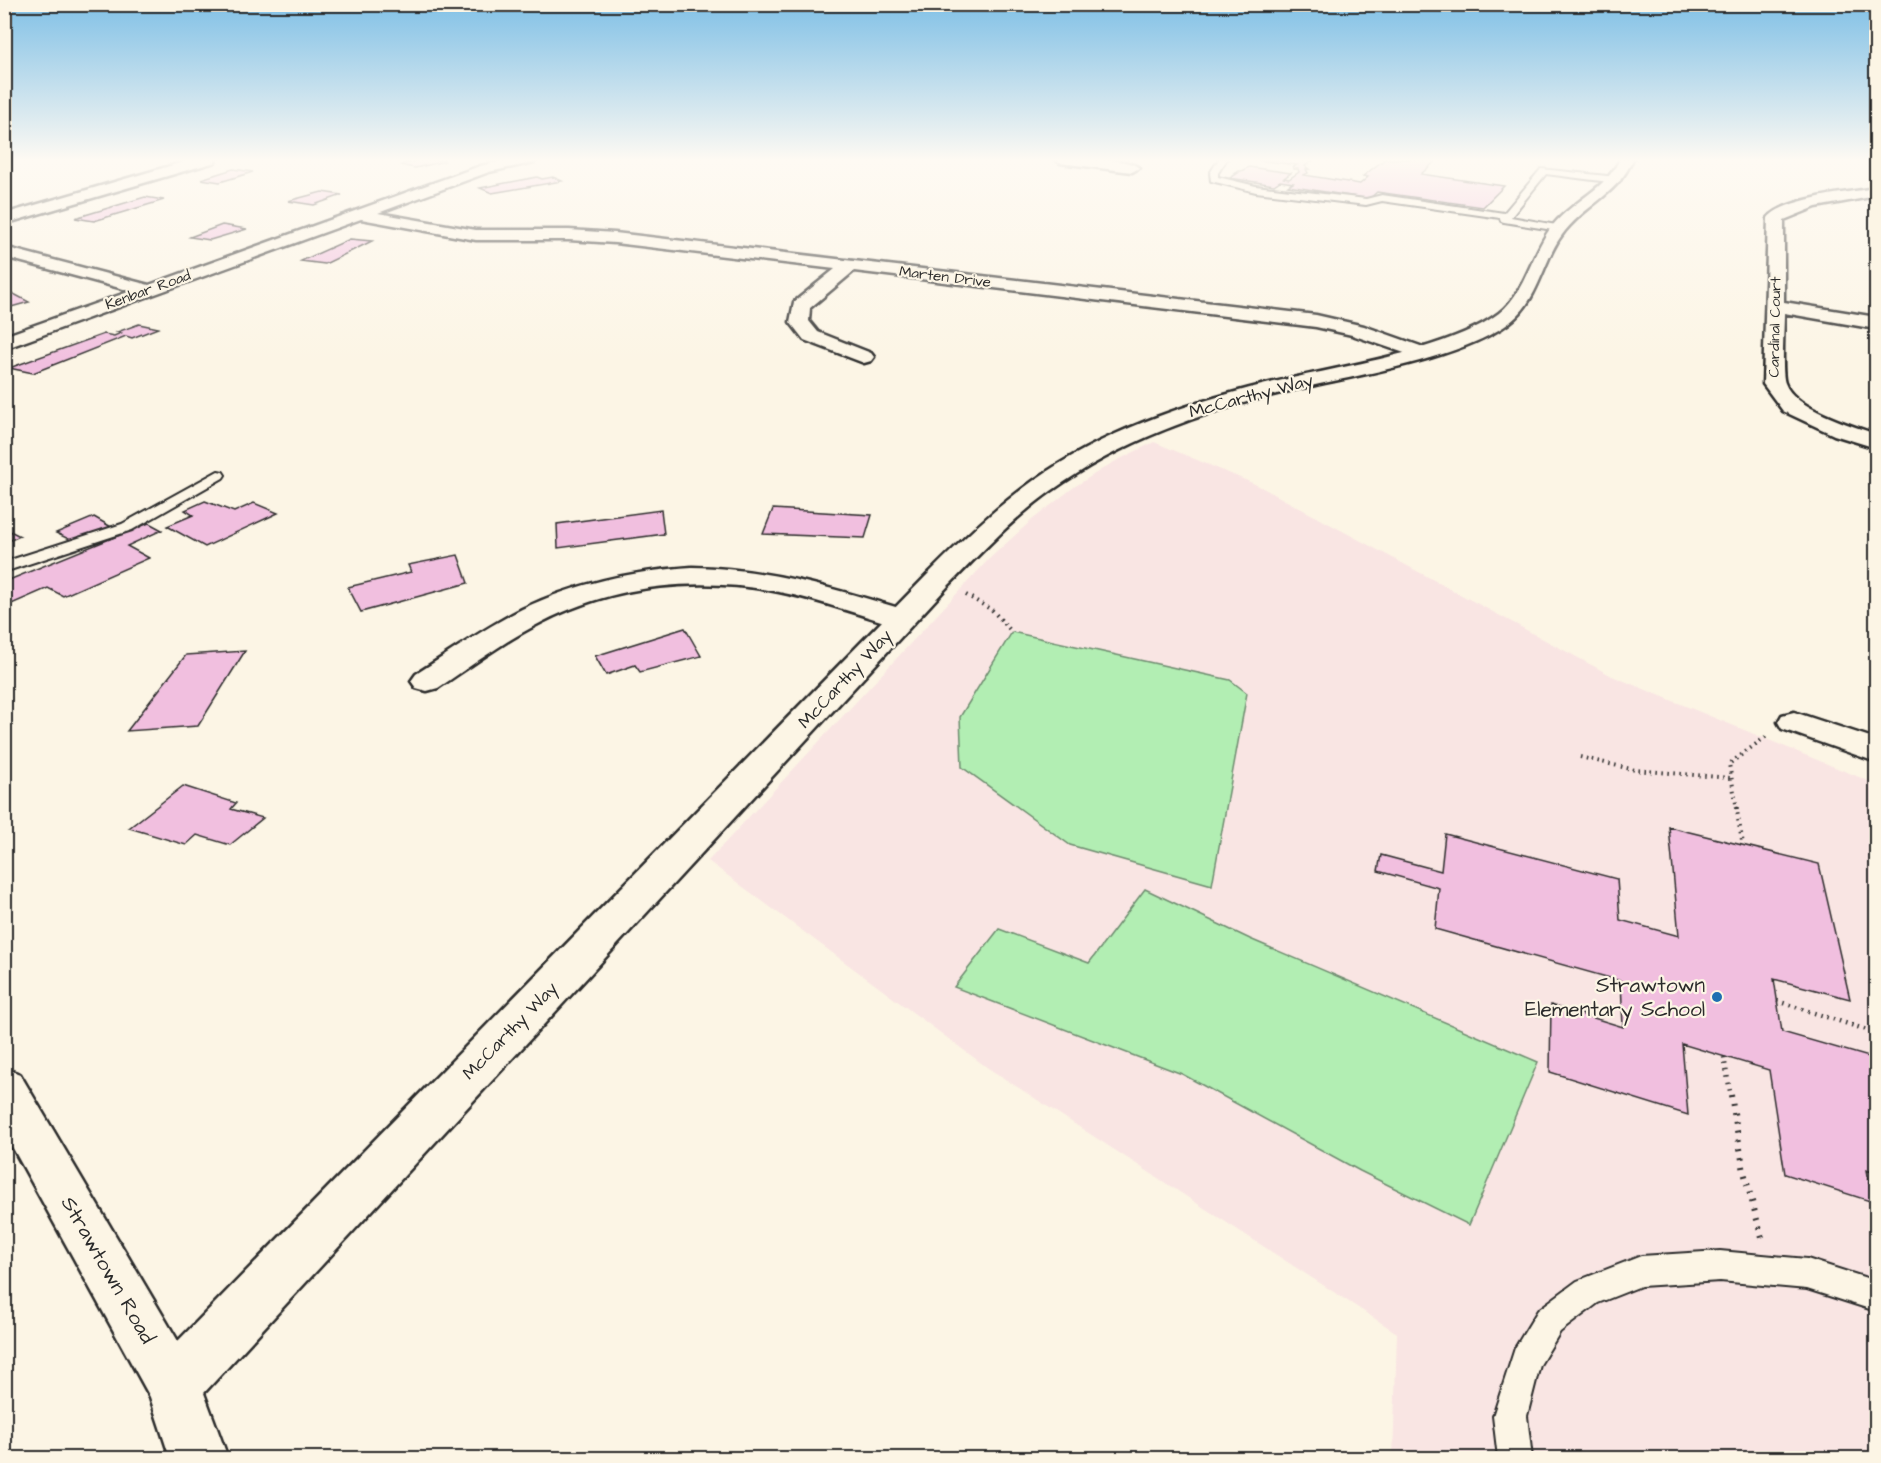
<svg xmlns="http://www.w3.org/2000/svg" width="1881" height="1463" viewBox="0 0 1881 1463" font-family="'Architects Daughter',sans-serif">
<rect width="100%" height="100%" fill="#fcf5e5"/>
<filter id="ink" filterUnits="userSpaceOnUse"><feTurbulence type="fractalNoise" baseFrequency=".0167" numOctaves="2"/><feDisplacementMap in="SourceGraphic" scale="12" xChannelSelector="R" yChannelSelector="G"/><feConvolveMatrix kernelMatrix="1 2 1 2 8 2 1 2 1" color-interpolation-filters="sRGB"/></filter>
<g filter="url(#ink)">
<!-- built -->
<path fill="#f9e5e3" d="M 1154,442 L 1257,485 L 1612,676 L 1876,784 L 1876,1458 L 1393,1458 L 1397,1333 L 988,1068 L 708,861 L 989,559 L 1032,520 L 1074,487 L 1112,463 Z"/>
<!-- green -->
<path fill="#b2eeb3" stroke="#6e8c6f" stroke-width="1.5" d="M 1012,632 L 1230,680 L 1247,693 L 1212,885 L 1070,845 L 962,767 L 960,717 Z
M 1145,889 L 1250,939 L 1538,1062 L 1469,1225 L 1360,1171 L 1182,1074 L 954,987 L 999,929 L 1089,963 Z"/>
<!-- building -->
<path fill="#f1bfdf" stroke="#2b2b2b" stroke-width="1.5" d="M 423,159 L 445,161 L 415,168 L 400,165 Z
M 1315,159 L 1305,166 L 1309,169 L 1306,169 L 1308,173 L 1304,175 L 1360,184 L 1368,177 L 1363,176 L 1385,159 L 1438,159 L 1421,174 L 1504,186 L 1483,207 L 1377,192 L 1369,199 L 1288,186 L 1293,183 L 1280,181 L 1274,185 L 1230,178 L 1238,173 L 1234,173 L 1238,171 L 1241,171 L 1249,167 L 1291,173 L 1284,178 L 1289,179 L 1299,172 L 1298,169 L 1294,169 L 1293,167 L 1297,165 L 1257,160 Z
M 233,169 L 253,172 L 220,182 L 201,179 Z
M 537,177 L 542,179 L 553,177 L 562,181 L 492,193 L 480,188 Z
M 322,192 L 342,195 L 314,205 L 288,201 Z
M 145,197 L 164,200 L 94,221 L 75,218 Z
M 222,225 L 247,229 L 210,240 L 190,237 Z
M 350,239 L 372,241 L 325,264 L 301,261 Z
M 10,292 L 29,302 L 4,309 L 4,293 Z
M 139,324 L 158,328 L 132,338 L 126,336 L 33,373 L 9,368 L 104,334 L 114,336 L 121,333 L 117,332 Z
M 205,501 L 234,512 L 254,503 L 278,513 L 205,547 L 167,526 L 193,515 L 185,510 Z
M 773,509 L 872,515 L 865,538 L 763,534 Z
M 661,510 L 664,534 L 558,548 L 557,524 Z
M 94,517 L 113,528 L 77,543 L 56,533 Z
M 149,523 L 162,530 L 127,546 L 149,558 L 63,596 L 48,588 L 7,606 L 4,605 L 4,582 Z
M 4,528 L 20,536 L 4,543 Z
M 458,555 L 468,583 L 361,612 L 348,587 L 411,572 L 408,565 Z
M 685,628 L 701,656 L 640,672 L 635,665 L 606,675 L 595,656 Z
M 245,651 L 198,726 L 127,731 L 186,655 Z
M 183,786 L 236,803 L 231,809 L 263,818 L 230,845 L 197,835 L 186,845 L 129,828 Z
M 1669,827 L 1819,864 L 1850,999 L 1774,979 L 1782,1032 L 1876,1059 L 1876,1173 L 1867,1170 L 1873,1202 L 1785,1174 L 1769,1070 L 1682,1044 L 1688,1115 L 1550,1072 L 1551,1005 L 1623,1027 L 1621,981 L 1435,929 L 1439,888 L 1378,871 L 1381,855 L 1441,871 L 1445,834 L 1617,879 L 1620,920 L 1679,936 Z"/>
<g fill="none" stroke-linecap="round" stroke-linejoin="round">
<!-- service casing -->
<g stroke="#2b2b2b" stroke-width="4">
<path id="service" d="M 1219,159 L 1227,159 L 1218,173 L 1218,177 L 1256,186 L 1366,199 L 1382,195 L 1504,213 L 1541,169 L 1617,177 L 1621,180 L 1617,183 L 1546,174 L 1511,217 L 1562,226 L 1564,228 L 1559,231 L 1504,222 L 1501,221 L 1500,218 L 1382,201 L 1366,205 L 1256,192 L 1211,181 L 1210,173 Z
M 218,471 L 223,472 L 225,475 L 223,478 L 132,530 L 4,572 L 4,562 L 122,524 Z
M 1720,1251 L 1807,1259 L 1876,1281 L 1876,1311 L 1807,1289 L 1720,1281 L 1641,1286 L 1598,1303 L 1560,1332 L 1540,1365 L 1527,1416 L 1532,1458 L 1498,1458 L 1493,1416 L 1515,1348 L 1538,1310 L 1577,1281 L 1641,1256 Z"/>
</g>
<!-- minor casing -->
<g stroke="#2b2b2b" stroke-width="5">
<path id="minor" d="M 194,159 L 216,159 L 215,162 L 4,224 L 4,214 Z
M 510,159 L 536,159 L 535,162 L 489,172 L 378,213 L 476,230 L 569,230 L 615,233 L 1316,315 L 1364,326 L 1429,349 L 1432,353 L 1429,357 L 1422,359 L 1352,335 L 1316,327 L 854,271 L 810,308 L 809,321 L 818,332 L 871,353 L 874,357 L 871,361 L 864,363 L 804,340 L 790,322 L 794,302 L 835,269 L 615,243 L 569,240 L 476,240 L 361,219 L 4,349 L 4,336 L 131,291 L 4,257 L 4,247 L 149,285 L 480,166 Z
M 1054,159 C 1071,159 1128,157 1139,168 L 1132,172 L 1060,163 Z
M 1876,188 L 1876,196 L 1816,207 L 1784,220 L 1784,302 L 1876,317 L 1876,329 L 1784,313 C 1784,327 1781,373 1785,383 C 1793,408 1853,426 1876,434 L 1876,448 L 1834,435 L 1783,411 L 1763,384 L 1768,218 C 1784,198 1851,192 1876,188 Z
M 692,567 C 768,568 839,590 912,612 L 917,618 L 912,624 L 902,627 C 861,616 821,600 779,592 C 698,576 616,584 542,622 C 506,640 472,665 438,688 L 427,691 L 416,688 L 411,681 L 416,674 C 451,652 485,628 522,609 C 576,583 633,571 692,567 Z
M 1794,712 L 1876,739 L 1876,762 L 1782,729 L 1778,722 L 1782,715 Z"/>
</g>
<!-- tertiary casing -->
<g stroke="#2b2b2b" stroke-width="5">
<path id="tertiary" d="M 1620,159 L 1633,159 C 1618,194 1588,203 1565,231 C 1542,259 1541,299 1509,323 C 1459,360 1351,376 1289,391 C 1205,411 1122,440 1051,491 C 1013,518 981,553 948,586 L 204,1393 L 228,1458 L 170,1458 L 150,1397 L 4,1132 L 4,1068 L 20,1074 L 178,1341 L 928,574 C 961,541 995,508 1033,481 C 1102,432 1184,404 1266,384 C 1330,368 1448,352 1499,313 C 1527,291 1531,252 1553,225 C 1574,200 1605,190 1620,159 Z"/>
</g>
<!-- path-far2 -->
<path stroke="#2b2b2b" stroke-width="4" stroke-dasharray="1.5 4.5" stroke-linecap="butt" d="M 966,595 L 992,610 L 1012,632
M 1580,757 L 1635,770 L 1731,778
M 1737,809 L 1729,764 L 1767,736"/>
<!-- path-far1 -->
<path stroke="#2b2b2b" stroke-width="4.5" stroke-dasharray="1.5 5" stroke-linecap="butt" d="M 1736,807 L 1743,845
M 1777,1001 L 1876,1033
M 1724,1057 L 1731,1097"/>
<!-- path -->
<path stroke="#2b2b2b" stroke-width="6" stroke-dasharray="2 7" stroke-linecap="butt" d="M 1731,1095 L 1744,1172 L 1762,1238"/>
<!-- service -->
<use href="#service" fill="#fcf5e5" fill-rule="evenodd"/>
<!-- minor -->
<use href="#minor" fill="#fcf5e5" fill-rule="evenodd"/>
<!-- tertiary -->
<use href="#tertiary" fill="#fcf5e5" fill-rule="evenodd"/>
</g>
</g>
<!-- sky -->
<linearGradient id="sky" x2="0" y2="1"><stop stop-color="#80c0e6"/><stop offset="0.44" stop-color="#fefaf3"/><stop offset="1" stop-color="#fefaf3" stop-opacity="0"/></linearGradient>
<rect width="1881" height="364" fill="url(#sky)"/>
<!-- markers -->
<circle fill="#1f6fb2" stroke="#fcf5e5" stroke-width="2" cx="1717" cy="997" r="6"/>
<g text-anchor="middle" dominant-baseline="central" stroke-width="4.5" stroke-linejoin="round" paint-order="stroke">
<!-- far-street labels -->
<g font-size="15" fill="#2b2b2b" stroke="#fcf5e5">
<text transform="translate(945 277) rotate(7)">Marten Drive</text>
<text transform="translate(148 290) rotate(-20)">Kenbar Road</text>
<text transform="translate(1775 327) rotate(-89)">Cardinal Court</text>
</g>
<!-- street labels -->
<g font-size="18" fill="#2b2b2b" stroke="#fcf5e5">
<text transform="translate(1251 396) rotate(-15)">McCarthy Way</text>
<text transform="translate(845 679) rotate(-47)">McCarthy Way</text>
<text transform="translate(510 1031) rotate(-46)">McCarthy Way</text>
</g>
<!-- near-poi labels -->
<g font-size="21" fill="#2b2b2b" stroke="#fcf5e5" text-anchor="end">
<text x="1705" y="985">Strawtown<tspan x="1705" dy="24">Elementary School</tspan></text>
</g>
<!-- near-street labels -->
<g font-size="21" fill="#2b2b2b" stroke="#fcf5e5">
<text transform="translate(108 1270) rotate(60)">Strawtown Road</text>
</g>
</g>
<!-- margin -->
<rect width="1881" height="1463" fill="none" stroke="#fcf5e5" stroke-width="24"/>
<rect x="12" y="12" width="1857" height="1439" fill="none" stroke="#2b2b2b" stroke-width="2" filter="url(#ink)"/>
</svg>
